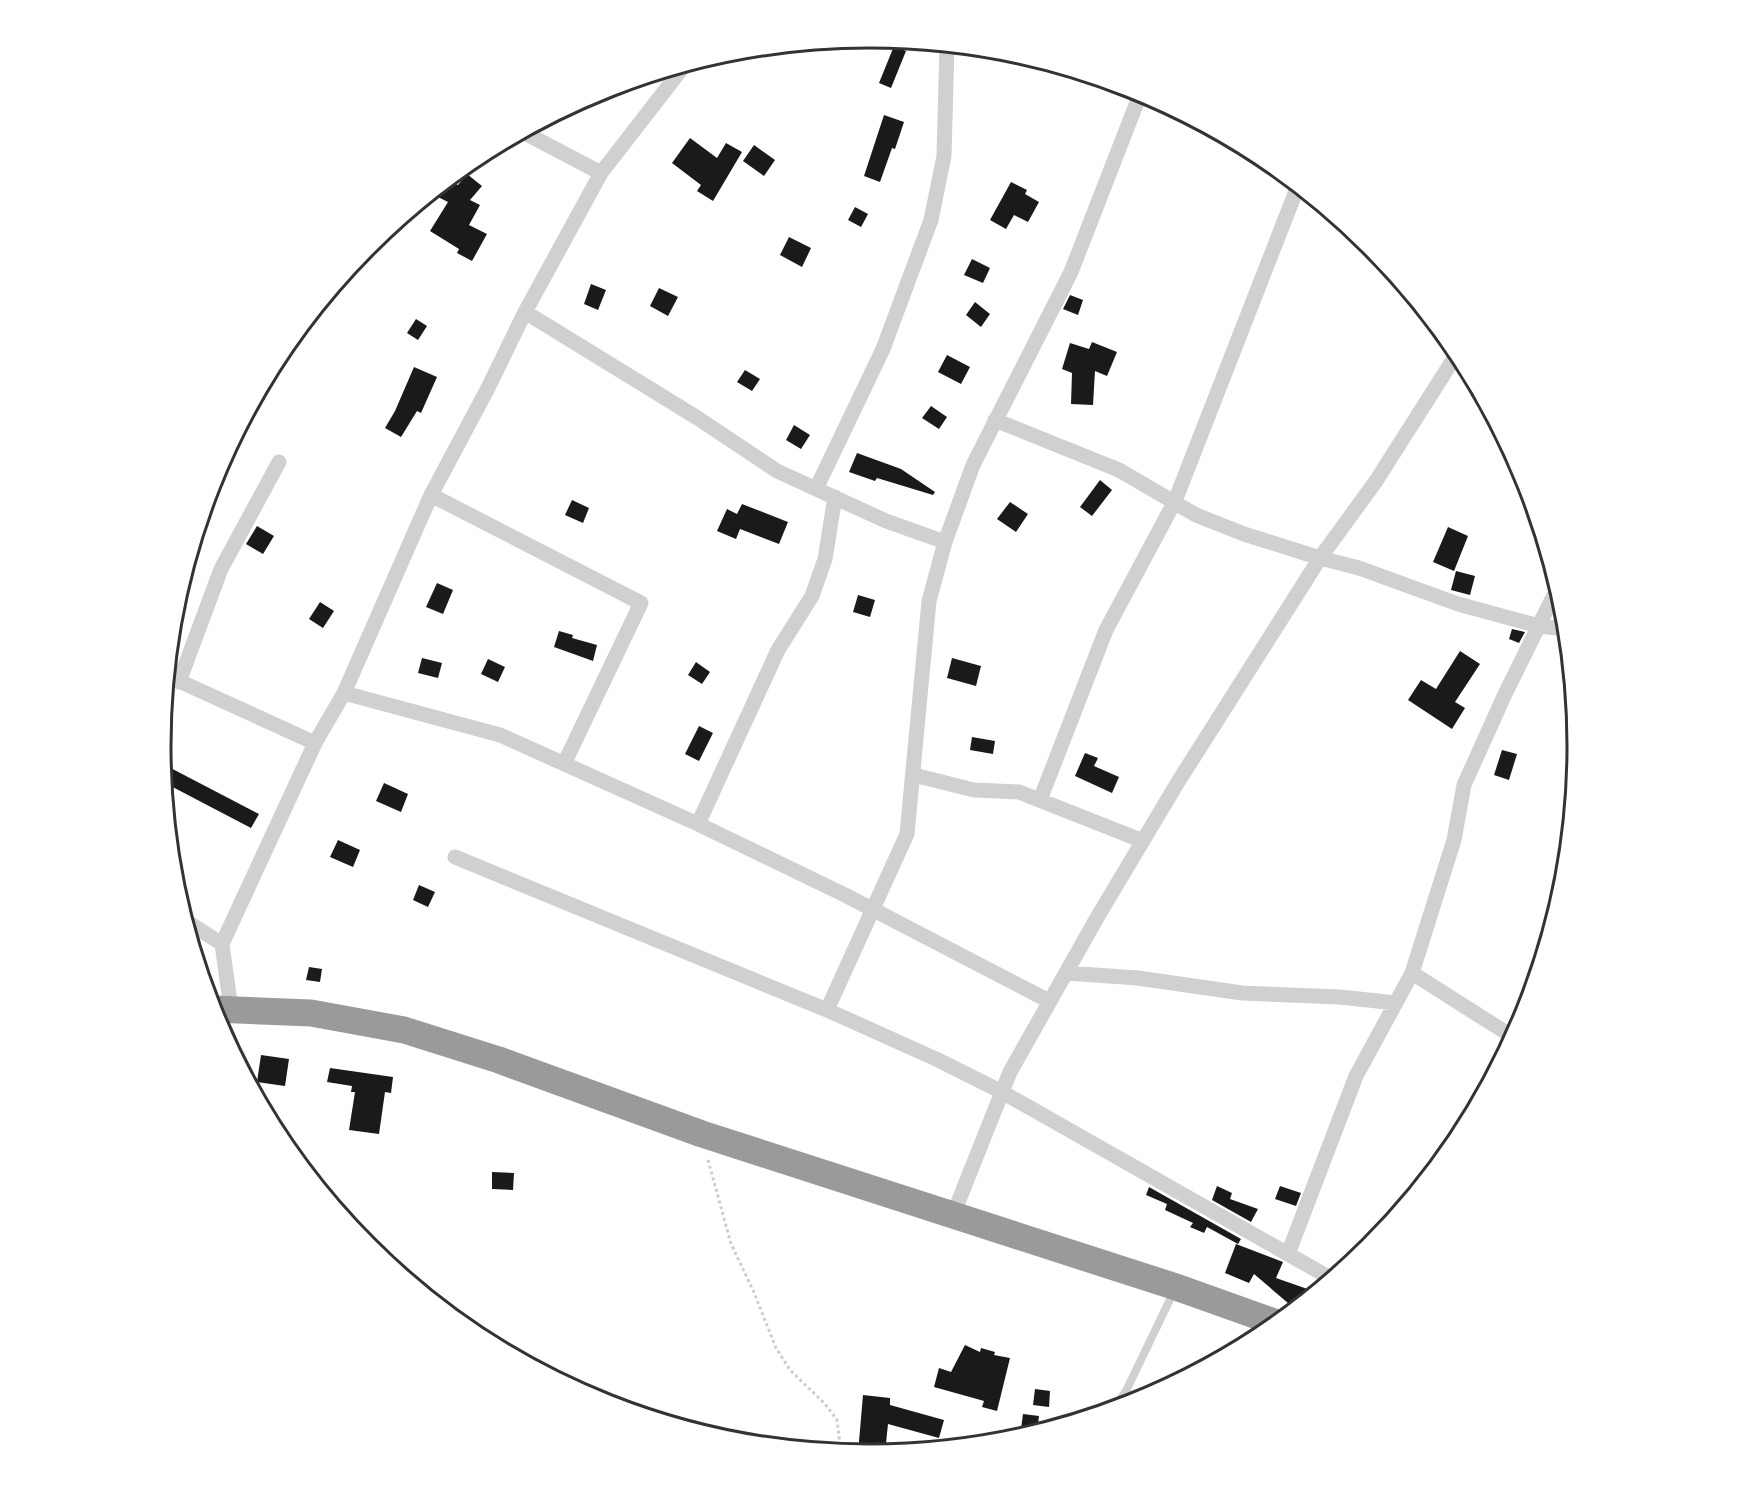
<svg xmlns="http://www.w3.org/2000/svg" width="1739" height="1492" viewBox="0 0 1739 1492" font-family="Barlow,sans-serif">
<rect width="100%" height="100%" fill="#fff"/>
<!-- building -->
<path fill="#1a1a1a" d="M 894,46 L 906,51 L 891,88 L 879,83 Z
M 884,115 L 904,122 L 895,149 L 892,148 L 880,182 L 864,176 Z
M 690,138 L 717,158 L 726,143 L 742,152 L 713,201 L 697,191 L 701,185 L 672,163 Z
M 754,145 L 775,160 L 764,176 L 743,161 Z
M 467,174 L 482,186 L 470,200 L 480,205 L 469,225 L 487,234 L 472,261 L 457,253 L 459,249 L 430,231 L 448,202 L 436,196 L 442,185 L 448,180 L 458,185 Z
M 1011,182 L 1027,190 L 1025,194 L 1039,202 L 1028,222 L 1014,215 L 1006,229 L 990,220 Z
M 855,207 L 868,214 L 861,227 L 848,220 Z
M 789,237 L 811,248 L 802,267 L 780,255 Z
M 972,259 L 990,268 L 983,283 L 964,275 Z
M 591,284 L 606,290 L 598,310 L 584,304 Z
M 659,288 L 678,297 L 668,316 L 650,306 Z
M 1070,295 L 1083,300 L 1078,315 L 1063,309 Z
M 975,302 L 990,314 L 981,327 L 966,315 Z
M 416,319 L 427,326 L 418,340 L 407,333 Z
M 1092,342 L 1117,352 L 1107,376 L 1095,371 L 1093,405 L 1071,404 L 1072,373 L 1062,369 L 1070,343 L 1089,349 Z
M 947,355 L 970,367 L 961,384 L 938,372 Z
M 414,367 L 437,377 L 421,413 L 417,411 L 401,437 L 385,428 L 395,411 Z
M 745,370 L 760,379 L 752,391 L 737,382 Z
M 931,406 L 947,417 L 939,429 L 922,418 Z
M 794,425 L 810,435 L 801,449 L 786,440 Z
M 857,453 L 901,469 L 935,492 L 933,495 L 877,478 L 875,481 L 849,472 Z
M 1100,480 L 1112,490 L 1092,516 L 1080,507 Z
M 572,500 L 589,508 L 583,523 L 565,515 Z
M 1010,502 L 1028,514 L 1016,532 L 997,519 Z
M 742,504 L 788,522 L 779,544 L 740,529 L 736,539 L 717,531 L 727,509 L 737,514 Z
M 257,526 L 274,536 L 263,554 L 246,544 Z
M 1448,527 L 1468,536 L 1454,571 L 1433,562 Z
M 1456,571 L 1475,576 L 1470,595 L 1451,590 Z
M 437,583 L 453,590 L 443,614 L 426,607 Z
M 858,595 L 875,600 L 870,617 L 853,612 Z
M 320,602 L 334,611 L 323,628 L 309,619 Z
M 1512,629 L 1525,632 L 1519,643 L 1509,639 Z
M 559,631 L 573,635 L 572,638 L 597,645 L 593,661 L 554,647 Z
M 1460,651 L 1480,664 L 1455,702 L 1465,708 L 1452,729 L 1408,700 L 1421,680 L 1436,689 Z
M 422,658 L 442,663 L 438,678 L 418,673 Z
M 952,658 L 981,666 L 976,686 L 947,678 Z
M 488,659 L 505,667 L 498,682 L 481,674 Z
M 696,662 L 710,672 L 702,684 L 688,675 Z
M 699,726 L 713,733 L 699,761 L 685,754 Z
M 972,737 L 995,741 L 993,754 L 970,750 Z
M 1502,750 L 1517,754 L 1509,780 L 1494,775 Z
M 1085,753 L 1098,758 L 1094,766 L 1119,777 L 1112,793 L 1075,776 Z
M 163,764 L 259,814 L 251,828 L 165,783 Z
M 384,783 L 408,794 L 401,812 L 376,801 Z
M 338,840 L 360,850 L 353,867 L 330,857 Z
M 419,885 L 435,892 L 428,907 L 413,900 Z
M 309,967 L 322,969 L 320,982 L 306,980 Z
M 261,1055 L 289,1059 L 285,1086 L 257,1082 Z
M 330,1068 L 393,1077 L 391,1093 L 385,1092 L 379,1134 L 349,1130 L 355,1092 L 351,1092 L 352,1086 L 327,1082 Z
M 492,1172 L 514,1173 L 513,1190 L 492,1189 Z
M 1217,1186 L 1232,1193 L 1230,1199 L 1258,1209 L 1251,1222 L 1212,1200 Z
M 1280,1186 L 1301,1193 L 1296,1206 L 1275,1199 Z
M 1149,1187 L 1241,1239 L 1238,1244 L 1207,1227 L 1204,1233 L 1190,1227 L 1193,1223 L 1165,1210 L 1167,1204 L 1146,1195 Z
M 1236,1244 L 1283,1262 L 1276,1278 L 1316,1292 L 1295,1309 L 1254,1274 L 1249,1283 L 1225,1273 Z
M 965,1345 L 980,1352 L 981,1348 L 995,1352 L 994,1355 L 1010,1358 L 997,1411 L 982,1407 L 984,1401 L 934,1387 L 939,1368 L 951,1372 Z
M 1035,1389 L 1050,1391 L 1049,1407 L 1033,1405 Z
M 863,1395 L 890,1398 L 890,1405 L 944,1420 L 939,1438 L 888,1424 L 885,1453 L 858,1453 Z
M 1023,1414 L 1039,1416 L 1037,1432 L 1020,1437 Z"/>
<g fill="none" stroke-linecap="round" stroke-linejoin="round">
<!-- path -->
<path stroke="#cdcdcd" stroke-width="3" stroke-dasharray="3 3" stroke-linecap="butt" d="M 708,1160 L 731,1244 L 753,1290 L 776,1348 L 790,1370 L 825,1404 L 837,1420 L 841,1452"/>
<!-- lane -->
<path stroke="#d0d0d0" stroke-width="8" d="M 1114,1409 L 1127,1389 L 1174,1291"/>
<!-- street -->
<path stroke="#d0d0d0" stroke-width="15" d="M 523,132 L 601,173
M 525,312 L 696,417 L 777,471 L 886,521 L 945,542
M 995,420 L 1119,470 L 1196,515 L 1244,534 L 1320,558 L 1359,568 L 1458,604 L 1539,626 L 1567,629
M 816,489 L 883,349 L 931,220 L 944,156 L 947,45
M 431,495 L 641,603 L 564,764
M 168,676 L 315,743
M 179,682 L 221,569 L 279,462
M 344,693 L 500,735 L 698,824 L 845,895 L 1049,1001
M 914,775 L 974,790 L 1019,792 L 1143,841
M 1040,800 L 1106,630 L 1175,501 L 1298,186
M 698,824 L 778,650 L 812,596 L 825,559 L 835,497
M 455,857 L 827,1010 L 936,1059 L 1002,1092 L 1332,1279
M 186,921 L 222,944
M 1066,973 L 1138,978 L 1242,993 L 1340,997 L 1396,1003
M 1412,973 L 1513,1037
M 231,1009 L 222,944 L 315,743 L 344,693 L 431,495 L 488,388 L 525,312 L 601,173 L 684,66
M 827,1010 L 907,834 L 929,601 L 945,542 L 973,465 L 1071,272 L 1141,92
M 953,1215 L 1010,1072 L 1098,916 L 1178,782 L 1320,558 L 1376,481 L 1458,352
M 1288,1254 L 1356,1076 L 1412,973 L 1454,840 L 1464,785 L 1505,694 L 1558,587"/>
<!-- highway -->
<path stroke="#9a9a9a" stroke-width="27" d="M 213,1009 L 311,1013 L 404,1030 L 499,1060 L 702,1134 L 1176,1287 L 1277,1323"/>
</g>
<!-- crop -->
<path d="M0 0H1739V1492H0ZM171 746a698 698 0 1 1 1396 0a698 698 0 1 1-1396 0Z" fill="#fff" fill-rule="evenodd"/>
<path fill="none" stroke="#333" stroke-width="3" d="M171 746a698 698 0 1 1 1396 0a698 698 0 1 1-1396 0Z"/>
</svg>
